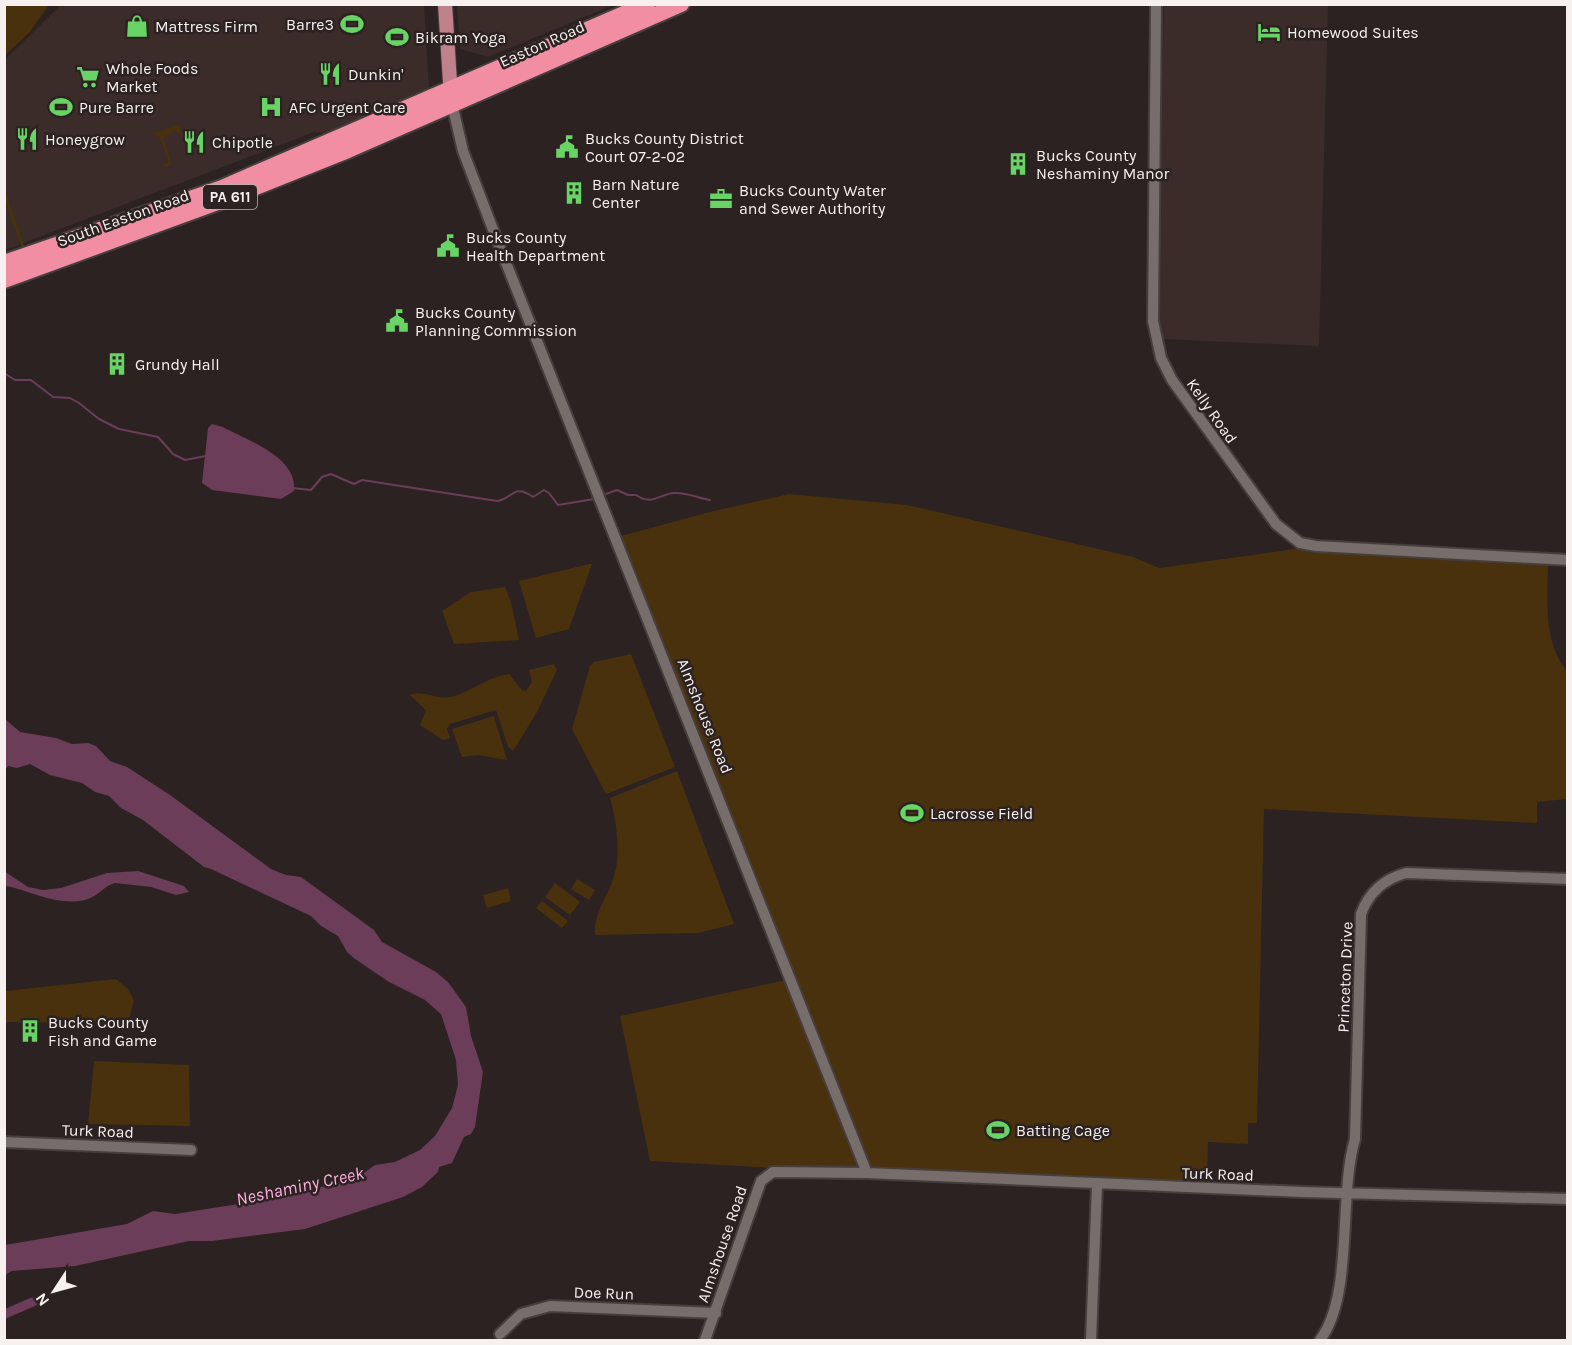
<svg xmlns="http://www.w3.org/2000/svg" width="1572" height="1345" viewBox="0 0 1572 1345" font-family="Karla,sans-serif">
<rect width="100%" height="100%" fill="#2b2221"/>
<!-- built -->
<path fill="#3b2c2a" d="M 61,5 L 424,5 L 429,89 L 326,133 L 314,132 L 5,250 L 5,60 Z
M 457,5 L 457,4 L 613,5 L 488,57 L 460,49 Z
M 1164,5 L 1328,5 L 1319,346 L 1163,339 L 1157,312 L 1157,290 Z"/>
<!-- green -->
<path fill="#49310e" d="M 5,4 L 49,5 L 29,33 L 5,55 Z
M 179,124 L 183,135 L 174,131 L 163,138 L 172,165 L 164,167 L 164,164 L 169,162 L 159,136 L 151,135 Z
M 5,189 L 24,245 L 23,247 L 21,246 L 5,200 Z
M 789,494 L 907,505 L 1133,557 L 1159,568 L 1316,546 L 1548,559 C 1548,595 1542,642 1567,671 L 1567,799 L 1537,802 L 1537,823 L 1264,809 L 1257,1123 L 1248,1123 L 1248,1144 L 1208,1142 L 1207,1186 L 867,1173 L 650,1161 L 620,1016 L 791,979 L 617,537 L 710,512 Z
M 589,564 L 592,564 L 569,629 L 536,638 L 519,581 Z
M 505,587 L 511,602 L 519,640 L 454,644 L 442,611 L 471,592 Z
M 631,654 L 675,767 L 606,794 L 572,729 L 590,666 L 594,662 Z
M 554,664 L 557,670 L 537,712 L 513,751 L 508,747 L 496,710 L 450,724 L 447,729 L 450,738 L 443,740 L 420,725 L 426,710 L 410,695 C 422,689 438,700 451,697 C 471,692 487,677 509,674 L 522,690 L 526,691 L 532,682 L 529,670 Z
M 494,716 L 507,760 L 478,755 L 462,757 L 452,729 Z
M 677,771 L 734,924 L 698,933 L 595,935 C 593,913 610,893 615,873 C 621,851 616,819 610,798 Z
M 577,879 L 595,890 L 589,900 L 571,889 Z
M 555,883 L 580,902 L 570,915 L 545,897 Z
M 508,888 L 511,901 L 487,908 L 483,895 Z
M 542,901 L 568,921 L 562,928 L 536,908 Z
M 116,979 L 128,989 L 134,1000 L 128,1023 L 5,1022 L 5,991 Z
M 94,1061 L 189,1065 L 190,1126 L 88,1124 Z"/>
<!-- water -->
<path fill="#6b3d59" d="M 212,424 L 223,427 C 248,441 298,457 294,491 L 281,499 L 212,490 L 202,483 L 208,428 Z
M 5,719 L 20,732 L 56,738 L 72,744 L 88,743 L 96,746 L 110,761 L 127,767 L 170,795 L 271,869 L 286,875 L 301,877 L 374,930 L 382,942 L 436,972 L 448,982 L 466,1007 L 471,1036 L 483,1072 L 475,1127 L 471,1134 L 464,1137 L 452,1163 L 439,1167 L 438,1172 L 422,1187 L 403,1197 L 305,1229 L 212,1241 L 189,1241 L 75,1266 L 12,1271 L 5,1275 L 5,1245 L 127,1224 L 153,1211 L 175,1214 L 264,1200 L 318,1188 L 361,1175 L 375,1165 L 395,1162 L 420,1150 L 435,1136 L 452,1108 L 458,1085 L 456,1060 L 441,1014 L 425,1000 L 389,982 L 355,959 L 347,952 L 338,936 L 321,926 L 311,916 L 211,869 L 204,867 L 143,820 L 121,808 L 109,796 L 95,792 L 82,783 L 50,775 L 30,764 L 17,768 L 8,766 L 5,770 Z
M 4,871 L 28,887 L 43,890 L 61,888 L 107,873 L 138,871 L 184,886 L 189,892 L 176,895 L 151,887 L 115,883 C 105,885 98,896 88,899 C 60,908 32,891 6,886 Z
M 53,1294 L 35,1306 L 5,1319 L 5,1309 L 30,1298 Z"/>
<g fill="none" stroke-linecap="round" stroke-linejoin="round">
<!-- stream -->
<path stroke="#6b3d59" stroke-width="2" d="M 4,373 L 15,380 L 31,380 L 53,397 L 70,398 L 79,403 L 99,419 L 119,429 L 158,437 L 173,454 L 185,460 L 206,456
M 292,488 L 311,490 L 322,477 L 331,474 L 354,484 L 362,480 L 497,501 C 513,499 513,483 533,497 L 544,490 L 549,493 L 558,505 L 594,499
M 606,494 L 617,490 L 628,495 L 636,495 C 654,507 661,492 676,493 C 688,493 698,498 710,500"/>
<!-- minor casing -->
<g stroke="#453e3c" stroke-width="14">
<path id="minor" d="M 1156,4 L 1153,321 L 1161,358 L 1172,380 L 1276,524 L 1300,543 L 1316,546 L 1568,560
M 452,104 L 463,151 L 497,240 L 867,1173
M 4,1142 L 191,1150
M 500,1334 L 521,1314 L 550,1306 L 716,1313
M 705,1340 L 761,1181 L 773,1172 L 867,1173 L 1302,1192 L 1568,1199
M 1091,1340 L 1097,1185
M 1320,1340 C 1354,1295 1338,1197 1355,1139 L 1361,914 C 1369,892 1384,879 1406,873 L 1568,879"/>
</g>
<!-- major casing -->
<g stroke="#453e3c" stroke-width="16">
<path id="major" d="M 445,4 L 451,98"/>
</g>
<!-- highway casing -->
<g stroke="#453e3c" stroke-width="20">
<path id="highway" d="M 4,263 L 222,188 L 647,4
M 4,280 L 223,200 L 348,150 L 681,4"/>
</g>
<!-- minor -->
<use href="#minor" stroke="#776d6b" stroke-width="10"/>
<!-- major -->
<use href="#major" stroke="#c0818d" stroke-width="14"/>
<!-- highway -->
<use href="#highway" stroke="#f18ea4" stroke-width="16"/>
</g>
<!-- icons -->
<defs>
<g id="stadium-bare" transform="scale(1.8)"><path d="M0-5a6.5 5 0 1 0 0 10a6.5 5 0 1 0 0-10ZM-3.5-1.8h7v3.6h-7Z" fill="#68d465" stroke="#2b2221" stroke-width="2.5" paint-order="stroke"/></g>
<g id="shop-bare" transform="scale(1.8)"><path d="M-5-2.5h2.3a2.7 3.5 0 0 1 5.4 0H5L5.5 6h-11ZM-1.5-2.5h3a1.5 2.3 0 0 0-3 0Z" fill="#68d465" stroke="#2b2221" stroke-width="2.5" paint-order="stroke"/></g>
<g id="hotel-bare" transform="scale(1.8)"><path d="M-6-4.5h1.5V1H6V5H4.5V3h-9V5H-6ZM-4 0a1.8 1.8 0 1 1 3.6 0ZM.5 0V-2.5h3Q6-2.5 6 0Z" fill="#68d465" stroke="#2b2221" stroke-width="2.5" paint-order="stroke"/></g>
<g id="restaurant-bare" transform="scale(1.8)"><path d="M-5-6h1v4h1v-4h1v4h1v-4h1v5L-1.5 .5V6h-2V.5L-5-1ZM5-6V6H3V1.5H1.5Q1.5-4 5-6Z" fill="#68d465" stroke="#2b2221" stroke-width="2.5" paint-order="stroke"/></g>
<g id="supermarket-bare" transform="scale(1.8)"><path d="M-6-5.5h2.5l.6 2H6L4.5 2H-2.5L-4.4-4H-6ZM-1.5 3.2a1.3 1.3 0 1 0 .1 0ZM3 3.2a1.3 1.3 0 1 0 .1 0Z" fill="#68d465" stroke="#2b2221" stroke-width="2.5" paint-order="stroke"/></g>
<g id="hospital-bare" transform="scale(1.8)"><path d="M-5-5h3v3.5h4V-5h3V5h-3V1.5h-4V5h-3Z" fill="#68d465" stroke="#2b2221" stroke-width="2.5" paint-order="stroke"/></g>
<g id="civic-bare" transform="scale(1.8)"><path d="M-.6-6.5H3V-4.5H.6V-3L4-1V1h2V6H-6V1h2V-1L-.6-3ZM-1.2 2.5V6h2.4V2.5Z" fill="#68d465" stroke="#2b2221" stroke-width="2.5" paint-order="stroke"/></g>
<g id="building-bare" transform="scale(1.8)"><path d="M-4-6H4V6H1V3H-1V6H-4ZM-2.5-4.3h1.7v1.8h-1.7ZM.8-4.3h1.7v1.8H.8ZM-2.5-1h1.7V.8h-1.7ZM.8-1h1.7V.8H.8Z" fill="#68d465" stroke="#2b2221" stroke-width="2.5" paint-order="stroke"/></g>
<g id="office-bare" transform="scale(1.8)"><path d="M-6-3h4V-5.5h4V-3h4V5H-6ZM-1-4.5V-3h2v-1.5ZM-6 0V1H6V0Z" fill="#68d465" stroke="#2b2221" stroke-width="2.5" paint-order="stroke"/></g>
</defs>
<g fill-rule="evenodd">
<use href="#stadium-bare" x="352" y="24"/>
<use href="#shop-bare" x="137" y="26"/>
<use href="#hotel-bare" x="1269" y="32"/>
<use href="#stadium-bare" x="397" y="37"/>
<use href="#restaurant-bare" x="330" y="74"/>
<use href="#supermarket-bare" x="88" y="77"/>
<use href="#stadium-bare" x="61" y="107"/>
<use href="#hospital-bare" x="271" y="107"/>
<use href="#restaurant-bare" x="27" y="139"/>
<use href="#restaurant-bare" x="194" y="142"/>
<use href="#civic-bare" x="567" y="147"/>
<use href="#building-bare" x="1018" y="164"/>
<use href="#building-bare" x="574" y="193"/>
<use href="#office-bare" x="721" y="199"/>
<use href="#civic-bare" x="448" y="246"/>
<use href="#civic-bare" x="397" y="321"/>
<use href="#building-bare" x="117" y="364"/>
<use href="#stadium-bare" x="912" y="813"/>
<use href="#building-bare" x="30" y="1031"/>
<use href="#stadium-bare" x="998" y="1130"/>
</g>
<g text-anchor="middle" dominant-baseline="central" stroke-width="5" stroke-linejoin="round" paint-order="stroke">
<!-- shield labels -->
<rect fill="#2b2221" stroke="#b9b2b1" stroke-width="1.5" x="203" y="185" width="54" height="24" rx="4.5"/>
<g font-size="15" font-weight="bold" fill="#f6f0ef">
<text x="230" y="197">PA 611</text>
</g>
<!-- poi labels -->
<g font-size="16" fill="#f6f0ef" stroke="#2b2221" text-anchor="start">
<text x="334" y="24" text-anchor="end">Barre3</text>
<text x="155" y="26">Mattress Firm</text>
<text x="1287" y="32">Homewood Suites</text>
<text x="415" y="37">Bikram Yoga</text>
<text x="106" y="68">Whole Foods<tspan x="106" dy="18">Market</tspan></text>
<text x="348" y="74">Dunkin'</text>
<text x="79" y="107">Pure Barre</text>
<text x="289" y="107">AFC Urgent Care</text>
<text x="585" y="138">Bucks County District<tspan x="585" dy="18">Court 07-2-02</tspan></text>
<text x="45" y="139">Honeygrow</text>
<text x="212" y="142">Chipotle</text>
<text x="1036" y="155">Bucks County<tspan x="1036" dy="18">Neshaminy Manor</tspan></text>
<text x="592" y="184">Barn Nature<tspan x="592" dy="18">Center</tspan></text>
<text x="739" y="190">Bucks County Water<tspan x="739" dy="18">and Sewer Authority</tspan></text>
<text x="466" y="237">Bucks County<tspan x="466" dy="18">Health Department</tspan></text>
<text x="415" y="312">Bucks County<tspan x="415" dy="18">Planning Commission</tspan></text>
<text x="135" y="364">Grundy Hall</text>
<text x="930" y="813">Lacrosse Field</text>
<text x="48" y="1022">Bucks County<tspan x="48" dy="18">Fish and Game</tspan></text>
<text x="1016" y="1130">Batting Cage</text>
</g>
<!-- street labels -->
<g font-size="16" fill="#f6f0ef" stroke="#2b2221">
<text transform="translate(542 44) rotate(-24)">Easton Road</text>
<text transform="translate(123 218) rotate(-20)">South Easton Road</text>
<text transform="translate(1212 411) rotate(55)">Kelly Road</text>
<text transform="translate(705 716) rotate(68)">Almshouse Road</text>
<text transform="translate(1345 977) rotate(-88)">Princeton Drive</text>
<text transform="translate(98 1131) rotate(2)">Turk Road</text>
<text transform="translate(1218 1174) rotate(2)">Turk Road</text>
<text transform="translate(722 1244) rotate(-71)">Almshouse Road</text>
<text transform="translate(604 1293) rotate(2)">Doe Run</text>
</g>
<!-- water labels -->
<g font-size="18" font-style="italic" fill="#fcafdd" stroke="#2b2221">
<text transform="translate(300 1186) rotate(-12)">Neshaminy Creek</text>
</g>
</g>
<!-- border -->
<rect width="1572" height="1345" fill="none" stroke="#f6f0ef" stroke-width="12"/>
<!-- north arrow -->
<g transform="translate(54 1291) rotate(234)" stroke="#2b2221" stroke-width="4.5" paint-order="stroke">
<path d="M0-4.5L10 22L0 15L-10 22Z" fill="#f6f0ef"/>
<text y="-9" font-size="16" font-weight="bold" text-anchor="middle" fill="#f6f0ef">N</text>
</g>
</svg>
